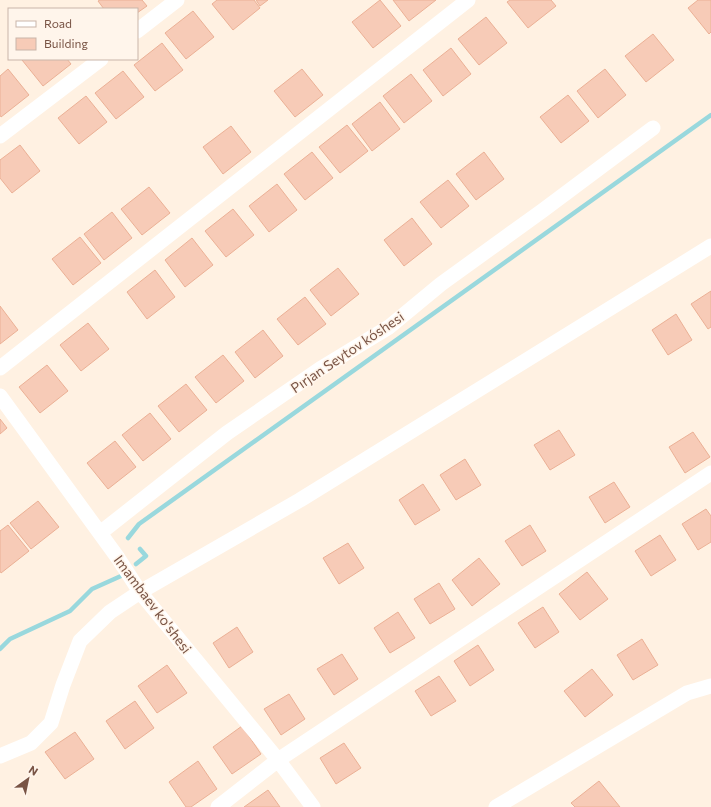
<svg xmlns="http://www.w3.org/2000/svg" width="711" height="807" viewBox="0 0 711 807" font-family="Commissioner,sans-serif">
<rect width="100%" height="100%" fill="#fff1e2"/>
<g fill="none" stroke-linecap="round" stroke-linejoin="round">
<!-- stream -->
<path stroke="#99d8dd" stroke-width="4.5" d="M 128,538 L 139,524 L 711,115
M 136,564 L 146,556 L 140,549
M 0,649 L 10,639 L 70,611 L 92,589 L 121,576"/>
</g>
<!-- building -->
<path fill="#f7cbb7" stroke="#ebb095" d="M 100,0 L 142,0 L 147,6 L 137,13 L 137,9 L 104,9 L 98,1 Z
M 217,0 L 254,0 L 260,8 L 233,30 L 212,4 Z
M 256,0 L 268,0 L 260,6 Z
M 380,0 L 401,26 L 373,48 L 352,22 Z
M 393,0 L 436,0 L 409,21 Z
M 510,0 L 551,0 L 556,6 L 528,28 L 507,2 Z
M 698,0 L 711,0 L 711,32 L 709,34 L 688,8 Z
M 193,11 L 214,37 L 186,59 L 165,33 Z
M 486,17 L 507,43 L 479,65 L 458,39 Z
M 653,34 L 674,60 L 646,82 L 625,56 Z
M 162,43 L 183,70 L 155,91 L 134,65 Z
M 451,48 L 471,74 L 443,96 L 423,70 Z
M 23,59 L 67,59 L 71,64 L 43,86 L 22,60 Z
M 8,69 L 29,95 L 1,117 L 0,115 L 0,76 Z
M 302,69 L 323,95 L 295,117 L 274,91 Z
M 605,69 L 626,95 L 598,118 L 577,91 Z
M 123,71 L 144,97 L 116,119 L 95,93 Z
M 411,74 L 432,101 L 404,123 L 383,96 Z
M 568,95 L 589,121 L 561,143 L 540,117 Z
M 86,96 L 107,122 L 79,144 L 58,118 Z
M 380,102 L 400,129 L 372,151 L 352,124 Z
M 347,125 L 368,151 L 340,173 L 319,147 Z
M 231,126 L 251,152 L 223,174 L 203,147 Z
M 20,145 L 40,171 L 12,193 L 0,178 L 0,160 Z
M 312,152 L 333,178 L 305,200 L 284,174 Z
M 484,152 L 504,179 L 476,200 L 456,174 Z
M 448,180 L 469,206 L 441,228 L 420,202 Z
M 277,184 L 297,210 L 269,232 L 249,206 Z
M 149,187 L 170,213 L 142,235 L 121,209 Z
M 233,209 L 254,235 L 226,257 L 205,231 Z
M 112,212 L 132,238 L 104,260 L 84,234 Z
M 412,218 L 432,244 L 404,266 L 384,240 Z
M 80,237 L 101,263 L 73,285 L 52,259 Z
M 192,238 L 213,265 L 185,287 L 165,260 Z
M 338,268 L 359,294 L 331,316 L 310,290 Z
M 155,270 L 175,297 L 147,319 L 127,292 Z
M 711,291 L 711,327 L 708,329 L 691,304 Z
M 305,297 L 326,324 L 298,345 L 277,319 Z
M 0,306 L 18,330 L 0,344 Z
M 676,314 L 692,340 L 668,355 L 652,330 Z
M 88,323 L 109,349 L 81,371 L 60,345 Z
M 263,330 L 283,356 L 255,378 L 235,352 Z
M 223,355 L 244,381 L 216,403 L 195,377 Z
M 47,365 L 68,391 L 40,413 L 19,387 Z
M 186,384 L 207,410 L 179,432 L 158,406 Z
M 150,413 L 171,439 L 143,461 L 122,435 Z
M 0,419 L 7,428 L 0,434 Z
M 559,430 L 575,455 L 550,470 L 534,445 Z
M 693,432 L 710,457 L 685,473 L 669,447 Z
M 115,441 L 136,467 L 108,489 L 87,463 Z
M 465,459 L 481,485 L 456,500 L 440,475 Z
M 614,482 L 630,507 L 605,523 L 589,497 Z
M 423,484 L 440,510 L 415,525 L 399,500 Z
M 38,501 L 59,527 L 31,549 L 10,523 Z
M 706,509 L 711,516 L 711,542 L 698,550 L 682,524 Z
M 8,525 L 29,551 L 1,573 L 0,571 L 0,531 Z
M 530,525 L 546,551 L 522,566 L 505,541 Z
M 660,535 L 676,560 L 651,576 L 635,551 Z
M 348,543 L 364,568 L 339,584 L 323,558 Z
M 479,558 L 500,584 L 472,606 L 452,580 Z
M 587,572 L 608,599 L 580,620 L 559,594 Z
M 439,583 L 455,609 L 430,624 L 414,599 Z
M 543,607 L 559,632 L 535,648 L 518,623 Z
M 398,612 L 415,638 L 390,653 L 374,628 Z
M 237,627 L 253,652 L 229,668 L 213,643 Z
M 642,639 L 658,665 L 633,680 L 617,655 Z
M 478,645 L 494,670 L 470,686 L 454,661 Z
M 342,654 L 358,679 L 334,695 L 317,669 Z
M 167,665 L 187,693 L 157,713 L 138,686 Z
M 592,669 L 613,695 L 585,717 L 564,691 Z
M 439,676 L 456,701 L 431,716 L 415,691 Z
M 289,694 L 305,719 L 281,735 L 264,709 Z
M 135,701 L 154,728 L 125,749 L 106,721 Z
M 242,726 L 261,754 L 232,774 L 213,747 Z
M 75,732 L 94,759 L 65,779 L 45,752 Z
M 344,743 L 361,768 L 336,784 L 320,758 Z
M 198,761 L 217,789 L 191,807 L 186,807 L 169,782 Z
M 599,781 L 620,807 L 575,807 L 571,803 Z
M 268,790 L 280,807 L 244,807 Z"/>
<g fill="none" stroke-linecap="round" stroke-linejoin="round">
<!-- street -->
<path stroke="#fff" stroke-width="15" d="M 137,31 L 177,0
M 0,136 L 101,59
M 0,368 L 468,0
M 0,396 L 118,558 L 140,592 L 278,760 L 313,807
M 100,533 L 227,433 L 320,369 L 389,327 L 441,284 L 542,211 L 653,128
M 0,756 L 31,743 L 51,723 L 63,685 L 80,641 L 110,612 L 140,592 L 300,500 L 711,246
M 218,807 L 278,760 L 711,473
M 496,807 L 687,693 L 711,686"/>
</g>
<g text-anchor="middle" dominant-baseline="central" stroke-width="3" stroke-linejoin="round" paint-order="stroke">
<!-- street labels -->
<g font-size="14" fill="#795445" stroke="#fff5eb">
<text transform="translate(347 352) rotate(-34)">Pırjan Seytov kóshesi</text>
<text transform="translate(153 604) rotate(53)">Imambaev ko'shesi</text>
</g>
</g>
<!-- legend -->
<rect x="8" y="8" width="130" height="52" fill="#fff5eb" stroke="#c9b5a9"/>
<rect x="16" y="21" width="20" height="6" fill="#ffffff" stroke="#c9b5a9"/>
<text x="44" y="28" font-size="12" fill="#795445">Road</text>
<rect x="16" y="38" width="20" height="12" fill="#f7cbb7" stroke="#c9b5a9"/>
<text x="44" y="48" font-size="12" fill="#795445">Building</text>
<!-- north arrow -->
<g transform="translate(28 779) rotate(33)" stroke="#fff5eb" stroke-width="3" paint-order="stroke">
<path d="M0-3L7 15L0 10L-7 15Z" fill="#795445"/>
<text y="-6" font-size="11" font-weight="bold" text-anchor="middle" fill="#795445">N</text>
</g>
</svg>
